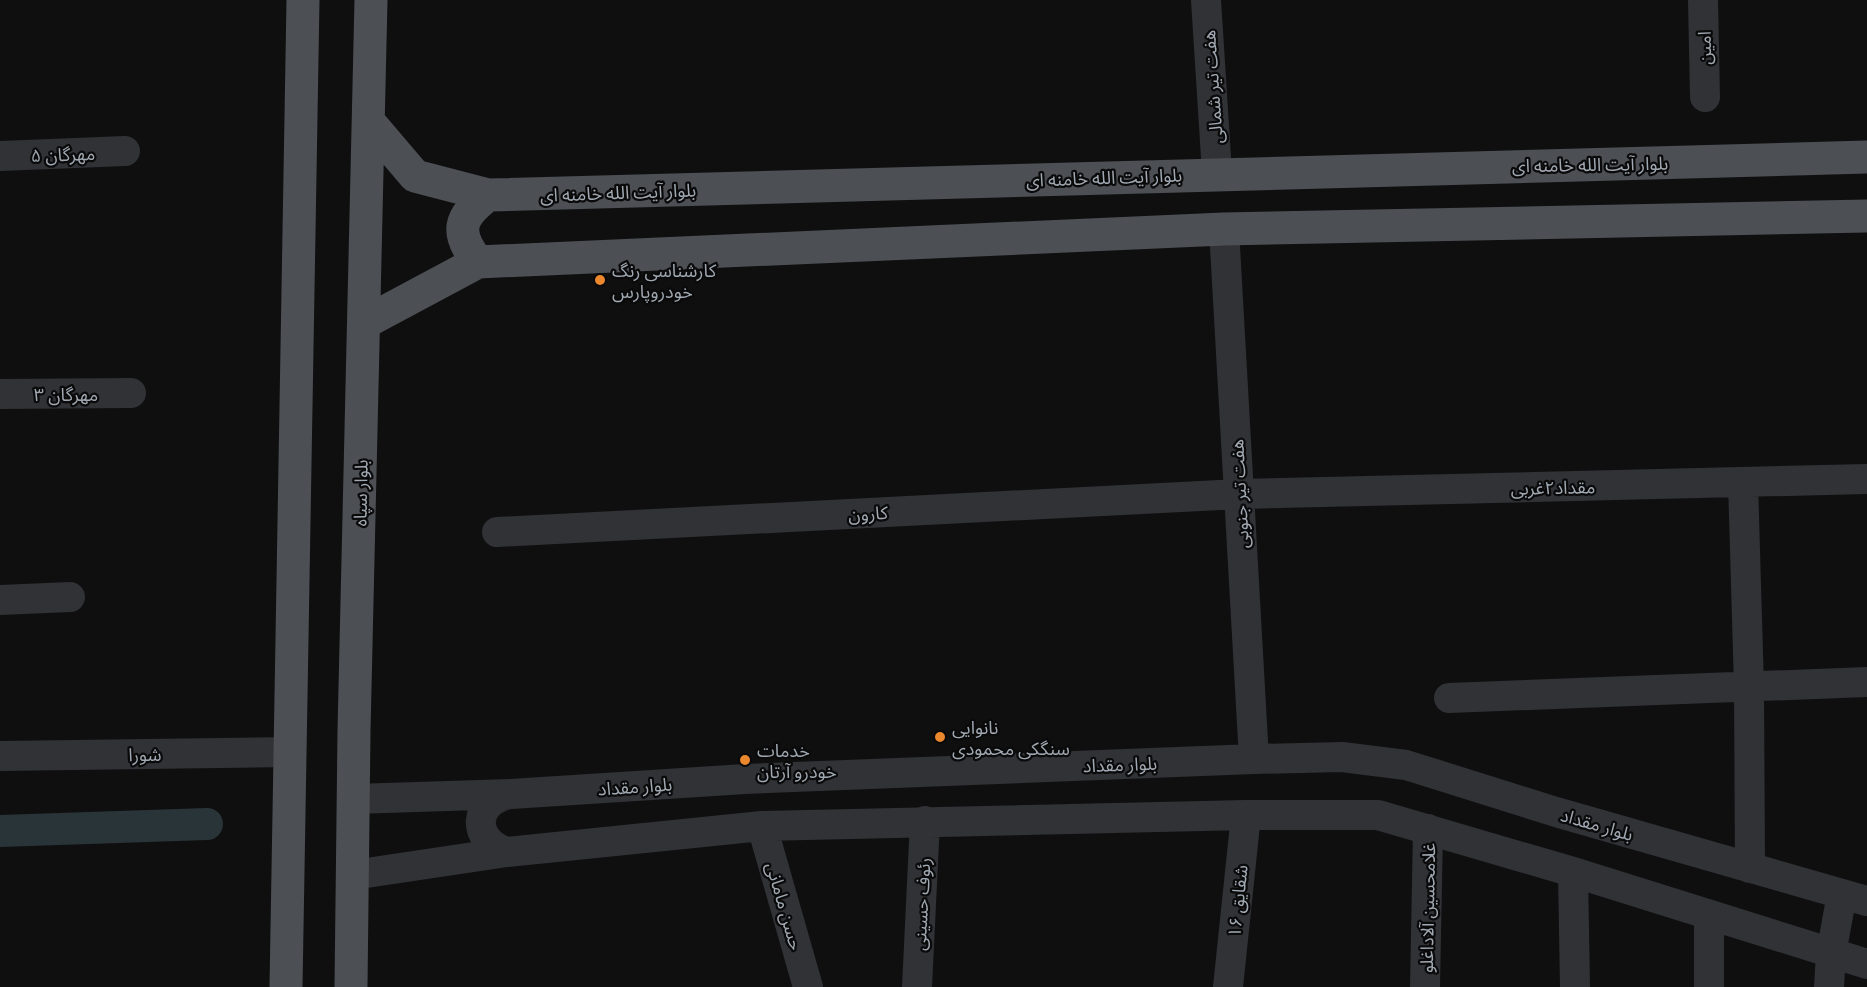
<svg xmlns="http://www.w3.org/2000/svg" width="1867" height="987" viewBox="0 0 1867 987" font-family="'Exo 2','Noto Sans Arabic',sans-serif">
<rect width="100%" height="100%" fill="#0f0f10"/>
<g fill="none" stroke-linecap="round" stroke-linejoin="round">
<!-- canal -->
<path stroke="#293438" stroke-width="32" d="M 0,831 L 207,824"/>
<!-- minor -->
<path stroke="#303235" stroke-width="30" d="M 1206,0 L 1217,173
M 1703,0 L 1705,97
M 0,156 L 125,151
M 1224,229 L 1254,759
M 0,394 L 131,393
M 1743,482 L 1749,687 L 1750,868
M 497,532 L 1239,494 L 1867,479
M 0,600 L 70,597
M 1449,698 L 1867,682
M 0,756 L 290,752
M 354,799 L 511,794 L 745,779 L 1254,759 L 1342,757 L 1406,765 L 1556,812 L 1867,901
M 762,826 L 808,987
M 507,852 C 470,840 473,800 511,794
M 1573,872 L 1575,987
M 353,875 L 507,852 L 762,826 L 1246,815 L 1378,815 L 1573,872 L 1867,964
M 1709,916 L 1709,987
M 917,987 L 925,821
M 1228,987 L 1246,815
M 1425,987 L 1428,829
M 1829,987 L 1831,954 L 1842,894"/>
<!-- major -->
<path stroke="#4c4f54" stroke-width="33" d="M 369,122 L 415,176 L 488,195 L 1867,157
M 478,262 C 454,232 459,217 488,195
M 364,323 L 478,262 L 1224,229 L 1867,216
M 286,987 L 303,0
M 351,987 L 354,731 L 371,0"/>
</g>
<!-- markers -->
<g fill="#eb872c" stroke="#0a0a0b" stroke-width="2">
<circle cx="600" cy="280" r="6"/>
<circle cx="940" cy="737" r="6"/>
<circle cx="745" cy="760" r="6"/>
</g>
<g text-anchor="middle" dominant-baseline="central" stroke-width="4.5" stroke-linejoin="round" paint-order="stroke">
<!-- street labels -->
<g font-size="18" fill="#a0a8b1" stroke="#0a0a0b">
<text transform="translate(1704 48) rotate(-91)">امین</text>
<text transform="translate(1212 87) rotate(-94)">هفت تیر شمالی</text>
<text transform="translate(63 154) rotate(-2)">مهرگان ۵</text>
<text transform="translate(1590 164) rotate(-1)">بلوار آیت الله خامنه ای</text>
<text transform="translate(1104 177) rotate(-2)">بلوار آیت الله خامنه ای</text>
<text transform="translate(618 192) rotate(-2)">بلوار آیت الله خامنه ای</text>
<text x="66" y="394">مهرگان ۳</text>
<text transform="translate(1553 487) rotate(-1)">مقداد۲غربی</text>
<text transform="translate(360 493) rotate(-89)">بلوار سپاه</text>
<text transform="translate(1239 494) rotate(-93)">هفت تیر جنوبی</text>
<text transform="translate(868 513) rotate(-3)">کارون</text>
<text transform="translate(145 754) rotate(-1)">شورا</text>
<text transform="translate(1120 764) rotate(-2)">بلوار مقداد</text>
<text transform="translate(635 786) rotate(-4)">بلوار مقداد</text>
<text transform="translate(1597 824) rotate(16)">بلوار مقداد</text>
<text transform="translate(1237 901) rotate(-84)">شقایق ۱۶</text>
<text transform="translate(921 904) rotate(-87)">رئوف حسینی</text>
<text transform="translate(785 906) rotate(74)">حسن مامانی</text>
<text transform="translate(1427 908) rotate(-89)">غلامحسین آلاداغلو</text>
</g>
<!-- poi labels -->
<g font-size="18" fill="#a0a8b1" stroke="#0a0a0b" text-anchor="start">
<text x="612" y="270">کارشناسی رنگ<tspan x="612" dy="21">خودروپارس</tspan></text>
<text x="952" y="727">نانوایی<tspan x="952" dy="21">سنگکی محمودی</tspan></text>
<text x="757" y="750">خدمات<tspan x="757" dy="21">خودرو آرتان</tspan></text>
</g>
</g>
</svg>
